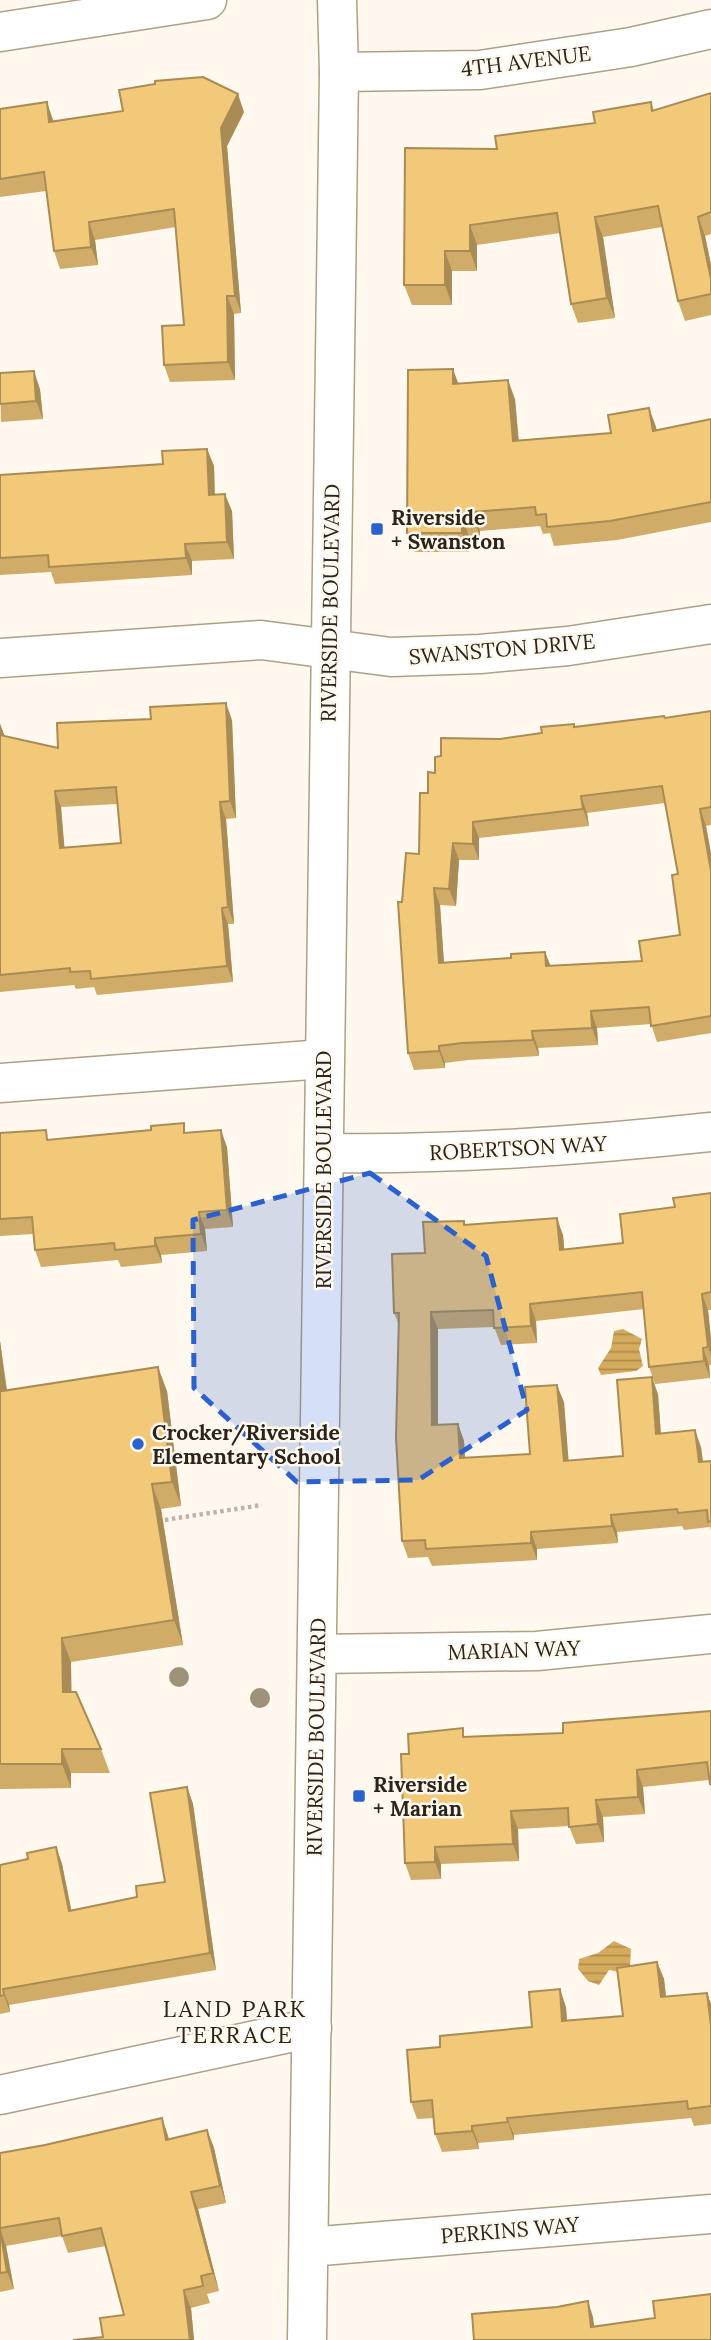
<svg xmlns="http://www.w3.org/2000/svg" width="711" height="2340" viewBox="0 0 711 2340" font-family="Lora,serif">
<defs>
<pattern id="water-rules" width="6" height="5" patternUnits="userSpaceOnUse" patternTransform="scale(1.75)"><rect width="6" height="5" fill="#d5ac5d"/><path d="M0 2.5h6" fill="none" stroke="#ad8c4c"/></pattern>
</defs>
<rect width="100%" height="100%" fill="#fef8ee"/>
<!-- water -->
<path fill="url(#water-rules)" d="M 623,1329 L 642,1339 L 639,1349 L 643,1366 L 636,1371 L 601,1375 L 598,1368 L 611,1348 L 614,1331 Z
M 614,1941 L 631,1949 L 630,1968 L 619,1972 L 609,1970 L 599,1985 L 588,1981 L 578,1969 L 579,1959 L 598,1953 Z"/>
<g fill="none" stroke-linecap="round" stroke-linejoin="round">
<!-- minor casing -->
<g stroke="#ada087" stroke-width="41">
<path id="minor" d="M 0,32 L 207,0
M 339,72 L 480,70 L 631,47 L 711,29
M 0,658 L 261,640 L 391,657 L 480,654 L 568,646 L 711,624
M 0,1083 L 324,1059
M 324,1153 C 454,1155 582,1146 711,1132
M 317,1654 L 537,1651 L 711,1634
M 0,2095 L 312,2028
M 309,2247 L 711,2214"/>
</g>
<!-- major casing -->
<g stroke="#ada087" stroke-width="41">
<path id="major" d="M 307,2340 L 339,72 L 337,0"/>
</g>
<!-- path -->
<path stroke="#bab4ab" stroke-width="4.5" stroke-dasharray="3.5 3.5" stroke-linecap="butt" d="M 158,1521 L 262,1505"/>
<!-- minor -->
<use href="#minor" stroke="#fff" stroke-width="38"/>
<!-- major -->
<use href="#major" stroke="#fff" stroke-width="38"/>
</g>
<!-- trees -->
<g fill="#9f927b">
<circle cx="179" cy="1677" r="10"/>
<circle cx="260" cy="1698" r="10"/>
</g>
<!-- wall -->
<path fill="#d0ac68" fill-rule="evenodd" d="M 711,93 L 711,234 L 705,236 L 711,265 L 711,315 L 685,321 L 678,301 L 662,227 L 603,237 L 615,318 L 578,323 L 571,304 L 560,233 L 477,245 L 477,271 L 452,271 L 452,305 L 412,305 L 404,285 L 497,149 L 595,123 L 651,102 L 654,111 Z
M 0,109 L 53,121 L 244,112 L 227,146 L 241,313 L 234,314 L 235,380 L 170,382 L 164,365 L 184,325 L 176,227 L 95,240 L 98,265 L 60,269 L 54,251 L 46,191 L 0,197 Z
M 0,373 L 40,389 L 43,419 L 1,422 Z
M 458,384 L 515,399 L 519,441 L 611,433 L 649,408 L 657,430 L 711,419 L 711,522 L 617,540 L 554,546 L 550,533 L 543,534 L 540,526 L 480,531 L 480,536 L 469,536 L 469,552 L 414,552 L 407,533 Z
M 207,449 L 214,466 L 215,494 L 232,511 L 234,559 L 192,561 L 192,575 L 55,584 L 51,572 L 0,575 L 0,475 L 163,464 Z
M 711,711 L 711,825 L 706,826 L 711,854 L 711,1033 L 657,1042 L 651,1024 L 597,1028 L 598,1045 L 538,1048 L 539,1056 L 468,1060 L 445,1063 L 445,1068 L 414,1070 L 408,1053 L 402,902 L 419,854 L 428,793 L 441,756 L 500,739 L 575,727 L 665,718 ZM 665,803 L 678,874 L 680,935 L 642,961 L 550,966 L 444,962 L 440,905 L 456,906 L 459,860 L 479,860 L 479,838 L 589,826 L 587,813 Z
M 232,720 L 236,818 L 226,819 L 234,924 L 228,924 L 233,982 L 97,995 L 94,987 L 76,989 L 74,985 L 0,992 L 0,724 L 4,736 L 58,748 ZM 117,804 L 121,843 L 64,848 L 61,807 Z
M 0,1133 L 50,1140 L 187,1133 L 227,1147 L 233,1227 L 205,1229 L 207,1251 L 161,1255 L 162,1263 L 121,1267 L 118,1260 L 41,1267 L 35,1250 L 33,1234 L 0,1236 Z
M 711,1193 L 711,1310 L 708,1310 L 711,1339 L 711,1365 L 709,1365 L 710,1378 L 655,1384 L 649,1367 L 644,1309 L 536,1321 L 537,1343 L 501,1345 L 494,1327 L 438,1329 L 438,1425 L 458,1424 L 464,1441 L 465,1458 L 530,1454 L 564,1402 L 568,1461 L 623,1456 L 658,1394 L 661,1434 L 701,1447 L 703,1462 L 711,1461 L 711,1531 L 710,1527 L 684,1530 L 682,1526 L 617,1532 L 618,1543 L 537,1549 L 537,1560 L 432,1566 L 428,1557 L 408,1558 L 402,1541 L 399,1325 L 394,1313 L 425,1253 L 464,1221 L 465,1225 L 563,1235 L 564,1250 L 623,1243 L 675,1207 Z
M 0,1341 L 7,1390 L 167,1391 L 181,1506 L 161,1509 L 183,1645 L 71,1662 L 71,1692 L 101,1749 L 110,1773 L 71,1773 L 71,1788 L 0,1789 Z
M 711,1711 L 711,1788 L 709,1780 L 643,1787 L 645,1814 L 603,1817 L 604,1842 L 576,1844 L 569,1826 L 518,1829 L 519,1861 L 441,1864 L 441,1879 L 411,1880 L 405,1863 L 409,1754 L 466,1737 L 563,1733 Z
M 187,1787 L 193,1804 L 216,1970 L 9,2005 L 10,2012 L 0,2014 L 0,1865 L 28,1859 L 56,1847 L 62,1864 L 71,1910 L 137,1897 L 165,1882 Z
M 657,1962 L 664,1979 L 666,1997 L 707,1993 L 711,2004 L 711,2124 L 694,2126 L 691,2118 L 514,2135 L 514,2140 L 478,2143 L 479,2149 L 442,2152 L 435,2134 L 434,2118 L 417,2119 L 411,2102 L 440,2047 L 532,2027 L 566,2007 L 567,2020 L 623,2016 Z
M 162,2118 L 169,2139 L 207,2130 L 214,2148 L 226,2203 L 198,2209 L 219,2291 L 207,2294 L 210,2303 L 191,2308 L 194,2340 L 73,2340 L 103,2337 L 124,2315 L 106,2246 L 68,2253 L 62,2236 L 6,2246 L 14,2289 L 0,2292 L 0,2153 L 45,2145 Z"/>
<!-- shaded-wall -->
<path fill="#a98c55" d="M 238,94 L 244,112 L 227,146 L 241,313 L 235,296 L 221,128 Z
M 47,102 L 53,120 L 56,139 L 49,122 Z
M 595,217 L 603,237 L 615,318 L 607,298 Z
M 698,217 L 705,236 L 711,265 L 711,279 Z
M 89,222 L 95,240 L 98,265 L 91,247 Z
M 470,225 L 477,245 L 477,271 L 470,251 Z
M 445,251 L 452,271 L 452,305 L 445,285 Z
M 227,296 L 234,314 L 235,380 L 228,362 Z
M 453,369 L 460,388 L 453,384 Z
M 34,371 L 40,389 L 43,419 L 36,401 Z
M 508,380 L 515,399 L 520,460 L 513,441 Z
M 649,408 L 656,427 L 660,450 L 653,431 Z
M 207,449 L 214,466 L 215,512 L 209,495 Z
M 225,494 L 232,511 L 234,559 L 227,542 Z
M 473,512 L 480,531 L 480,536 L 473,517 Z
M 462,517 L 469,536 L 469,552 L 462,533 Z
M 185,544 L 192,561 L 192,575 L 186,558 Z
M 226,703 L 232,720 L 236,818 L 230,801 Z
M 0,724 L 4,734 L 5,751 L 0,738 Z
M 55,791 L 61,807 L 66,865 L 60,848 Z
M 581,796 L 587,813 L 589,826 L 583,809 Z
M 220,802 L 226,819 L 234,924 L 228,907 Z
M 700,809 L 706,826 L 711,854 L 711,871 Z
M 473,822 L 479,838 L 479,860 L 473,844 Z
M 453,843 L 459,860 L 456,906 L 449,889 Z
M 434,888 L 440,905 L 445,979 L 439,963 Z
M 222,908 L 228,924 L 233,982 L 227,966 Z
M 545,952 L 552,969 L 546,966 Z
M 591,1011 L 597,1028 L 598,1045 L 592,1028 Z
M 532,1031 L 538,1048 L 539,1056 L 533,1040 Z
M 439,1046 L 445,1063 L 445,1068 L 439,1051 Z
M 221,1130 L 227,1147 L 233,1227 L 227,1210 Z
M 199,1212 L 205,1229 L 207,1251 L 201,1234 Z
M 557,1218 L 563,1235 L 566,1267 L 560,1250 Z
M 155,1238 L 161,1255 L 162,1263 L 155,1246 Z
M 702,1294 L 708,1310 L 711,1339 L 711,1356 L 708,1347 Z
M 530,1304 L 536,1321 L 537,1343 L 531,1326 Z
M 431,1312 L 438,1329 L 438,1442 L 432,1425 Z
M 0,1341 L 10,1415 L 2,1391 L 0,1380 Z
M 703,1348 L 709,1365 L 710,1378 L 704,1361 Z
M 158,1367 L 167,1391 L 181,1506 L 172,1482 Z
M 652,1377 L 658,1394 L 662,1451 L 656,1434 Z
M 557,1385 L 564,1402 L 570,1478 L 564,1461 Z
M 458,1424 L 464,1441 L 466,1475 L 460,1458 Z
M 695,1430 L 701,1447 L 705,1479 L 699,1462 Z
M 152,1484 L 161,1509 L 183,1645 L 174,1620 Z
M 611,1515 L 617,1532 L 618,1543 L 612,1526 Z
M 531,1532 L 537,1549 L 537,1560 L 531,1543 Z
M 62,1638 L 71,1662 L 72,1717 L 63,1692 Z
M 62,1749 L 71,1773 L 71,1788 L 62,1764 Z
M 637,1770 L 643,1787 L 645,1814 L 638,1797 Z
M 187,1787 L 193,1804 L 216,1970 L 210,1953 Z
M 596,1800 L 603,1817 L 604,1842 L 598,1824 Z
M 511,1811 L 518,1829 L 519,1861 L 513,1844 Z
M 56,1847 L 62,1864 L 75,1928 L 69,1911 Z
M 435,1847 L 441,1864 L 441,1879 L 435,1862 Z
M 657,1962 L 664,1979 L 668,2015 L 661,1997 Z
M 3,1989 L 9,2005 L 10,2012 L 4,1995 Z
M 560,1989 L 566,2007 L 568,2039 L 562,2021 Z
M 707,1993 L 711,2004 L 711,2028 Z
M 162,2118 L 168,2136 L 173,2157 L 166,2140 Z
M 507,2118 L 514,2135 L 514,2140 L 508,2122 Z
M 472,2126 L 478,2143 L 479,2149 L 472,2131 Z
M 207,2130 L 214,2148 L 226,2203 L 220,2186 Z
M 191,2192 L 198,2209 L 219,2291 L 213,2273 Z
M 0,2229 L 6,2246 L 14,2289 L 7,2272 Z
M 184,2290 L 191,2308 L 194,2340 L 190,2340 Z
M 588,2301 L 593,2317 L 596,2340 L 591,2327 Z"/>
<!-- building -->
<path fill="#f2c879" stroke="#a98c55" stroke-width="2" fill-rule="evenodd" d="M 203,77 L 238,94 L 221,128 L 235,296 L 227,296 L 228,362 L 164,365 L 162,326 L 184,325 L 174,209 L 89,222 L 91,247 L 54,251 L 44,172 L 0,179 L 0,109 L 47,102 L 49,122 L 123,111 L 119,90 L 155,84 L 155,81 Z
M 711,93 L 711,212 L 698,217 L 711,279 L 711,294 L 678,301 L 658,206 L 595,217 L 607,298 L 571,304 L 557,213 L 470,225 L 470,251 L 445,251 L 445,285 L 404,285 L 405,148 L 497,149 L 495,136 L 595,123 L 593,112 L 651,102 L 652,111 Z
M 453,369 L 453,384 L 508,380 L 513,441 L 611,433 L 608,415 L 649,408 L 653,431 L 711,419 L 711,502 L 610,521 L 547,527 L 546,514 L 536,515 L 535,507 L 473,512 L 473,517 L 462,517 L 462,533 L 407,533 L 408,370 Z
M 34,371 L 36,401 L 0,404 L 0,373 Z
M 207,449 L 209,495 L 225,494 L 227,542 L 185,544 L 186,558 L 49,567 L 48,555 L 0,558 L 0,475 L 163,464 L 162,451 Z
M 226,703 L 230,801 L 220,802 L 228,907 L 222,908 L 227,966 L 91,979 L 90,971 L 70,972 L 70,968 L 0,975 L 0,735 L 58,748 L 57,723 L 151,719 L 150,707 ZM 116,787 L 121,843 L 60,848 L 55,791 Z
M 711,711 L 711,807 L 700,809 L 711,871 L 711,1016 L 651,1026 L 649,1007 L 591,1011 L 592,1028 L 532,1031 L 533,1040 L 462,1043 L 439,1046 L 439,1051 L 408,1053 L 398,902 L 402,902 L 406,853 L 419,854 L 420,793 L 428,793 L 428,772 L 435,773 L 435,757 L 441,756 L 441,738 L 500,739 L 542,733 L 541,727 L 574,724 L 574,727 L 664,716 L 665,718 ZM 662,786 L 678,874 L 672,875 L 680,935 L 639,941 L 642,961 L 546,966 L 545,952 L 511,954 L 511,958 L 439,963 L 434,888 L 449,889 L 453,843 L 473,844 L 473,822 L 583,809 L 581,796 Z
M 184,1123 L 184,1133 L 221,1130 L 227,1210 L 199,1212 L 201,1234 L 155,1238 L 155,1246 L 115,1250 L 114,1243 L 35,1250 L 32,1217 L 0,1219 L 0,1133 L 46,1130 L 47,1140 L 151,1130 L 151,1126 Z
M 711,1193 L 711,1292 L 702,1294 L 708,1347 L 703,1348 L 704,1361 L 649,1367 L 642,1292 L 530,1304 L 531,1326 L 494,1328 L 493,1310 L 431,1312 L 432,1425 L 458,1424 L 460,1458 L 530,1454 L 525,1387 L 557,1385 L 564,1461 L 623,1456 L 617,1380 L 652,1377 L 656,1434 L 695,1430 L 699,1462 L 711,1461 L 711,1521 L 708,1522 L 707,1510 L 678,1513 L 677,1509 L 611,1515 L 612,1526 L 531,1532 L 531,1543 L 426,1549 L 425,1540 L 402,1541 L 396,1438 L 399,1313 L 394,1313 L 392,1254 L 425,1253 L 423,1222 L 464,1221 L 464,1225 L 557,1218 L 560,1250 L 623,1243 L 620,1214 L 675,1207 L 673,1198 Z
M 158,1367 L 172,1482 L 152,1484 L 174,1620 L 62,1638 L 63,1692 L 76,1692 L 101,1749 L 62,1749 L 62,1764 L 0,1764 L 0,1380 L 2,1391 Z
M 711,1711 L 711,1784 L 710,1784 L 707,1762 L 637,1770 L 638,1797 L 596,1800 L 598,1824 L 569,1827 L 568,1808 L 511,1811 L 513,1844 L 435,1847 L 435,1862 L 405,1863 L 401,1754 L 409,1754 L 408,1734 L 463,1728 L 463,1737 L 563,1733 L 563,1723 Z
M 187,1787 L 210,1953 L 3,1989 L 4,1995 L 0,1996 L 0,1865 L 28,1859 L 27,1853 L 56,1847 L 69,1911 L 137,1897 L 136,1886 L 165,1882 L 150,1793 Z
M 657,1962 L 661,1997 L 707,1993 L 711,2026 L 711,2106 L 688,2109 L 687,2101 L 507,2118 L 508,2122 L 472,2126 L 472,2131 L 435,2134 L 432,2100 L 411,2102 L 407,2050 L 440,2047 L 440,2036 L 532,2027 L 529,1992 L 560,1989 L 562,2021 L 623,2016 L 617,1968 Z
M 162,2118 L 166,2140 L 207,2130 L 220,2186 L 191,2192 L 213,2273 L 201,2276 L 203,2286 L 184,2290 L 190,2340 L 73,2340 L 103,2337 L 100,2318 L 124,2315 L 101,2228 L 62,2236 L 59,2218 L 0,2228 L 0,2153 L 45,2145 Z
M 0,2229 L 7,2272 L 0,2273 Z
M 711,2294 L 711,2340 L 474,2340 L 472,2314 L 557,2307 L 588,2301 L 591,2327 L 655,2318 L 653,2301 Z"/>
<!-- marked area -->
<path fill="#2b61cf" fill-opacity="0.2" stroke="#2b61cf" stroke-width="5" stroke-dasharray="14 9" stroke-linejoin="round" d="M 370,1173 L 486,1256 L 527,1410 L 418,1480 L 297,1482 L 194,1388 L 193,1220 Z"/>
<!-- markers -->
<g fill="#2b61cf" stroke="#fef8ee" stroke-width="2.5">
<rect x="370" y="522" width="14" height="14" rx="3.5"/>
<circle cx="138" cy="1444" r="7"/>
<rect x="352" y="1789" width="14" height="14" rx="3.5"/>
</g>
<g text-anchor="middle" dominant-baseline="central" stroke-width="5" stroke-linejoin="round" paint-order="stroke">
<!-- street labels -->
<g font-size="21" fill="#2a241b" stroke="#fef8ee">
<text transform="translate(526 61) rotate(-7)">4TH AVENUE</text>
<text transform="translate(330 603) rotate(-89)">RIVERSIDE BOULEVARD</text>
<text transform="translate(502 649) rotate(-5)">SWANSTON DRIVE</text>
<text transform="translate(518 1148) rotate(-3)">ROBERTSON WAY</text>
<text transform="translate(323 1170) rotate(-90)">RIVERSIDE BOULEVARD</text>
<text transform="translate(514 1650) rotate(-2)">MARIAN WAY</text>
<text transform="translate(316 1737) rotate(-89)">RIVERSIDE BOULEVARD</text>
<text transform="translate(510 2230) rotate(-5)">PERKINS WAY</text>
</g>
<!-- poi labels -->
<g font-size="21" font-weight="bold" fill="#2a241b" stroke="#fef8ee" text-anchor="start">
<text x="391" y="517">Riverside<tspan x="391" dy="24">+ Swanston</tspan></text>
<text x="152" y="1432">Crocker/Riverside<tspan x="152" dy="24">Elementary School</tspan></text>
<text x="373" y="1784">Riverside<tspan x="373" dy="24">+ Marian</tspan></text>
</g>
<!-- neighbourhood labels -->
<g font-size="23" letter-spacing="2" fill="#2a241b" stroke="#fef8ee">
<text x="235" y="2008">LAND PARK<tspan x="235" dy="26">TERRACE</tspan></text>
</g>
</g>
</svg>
